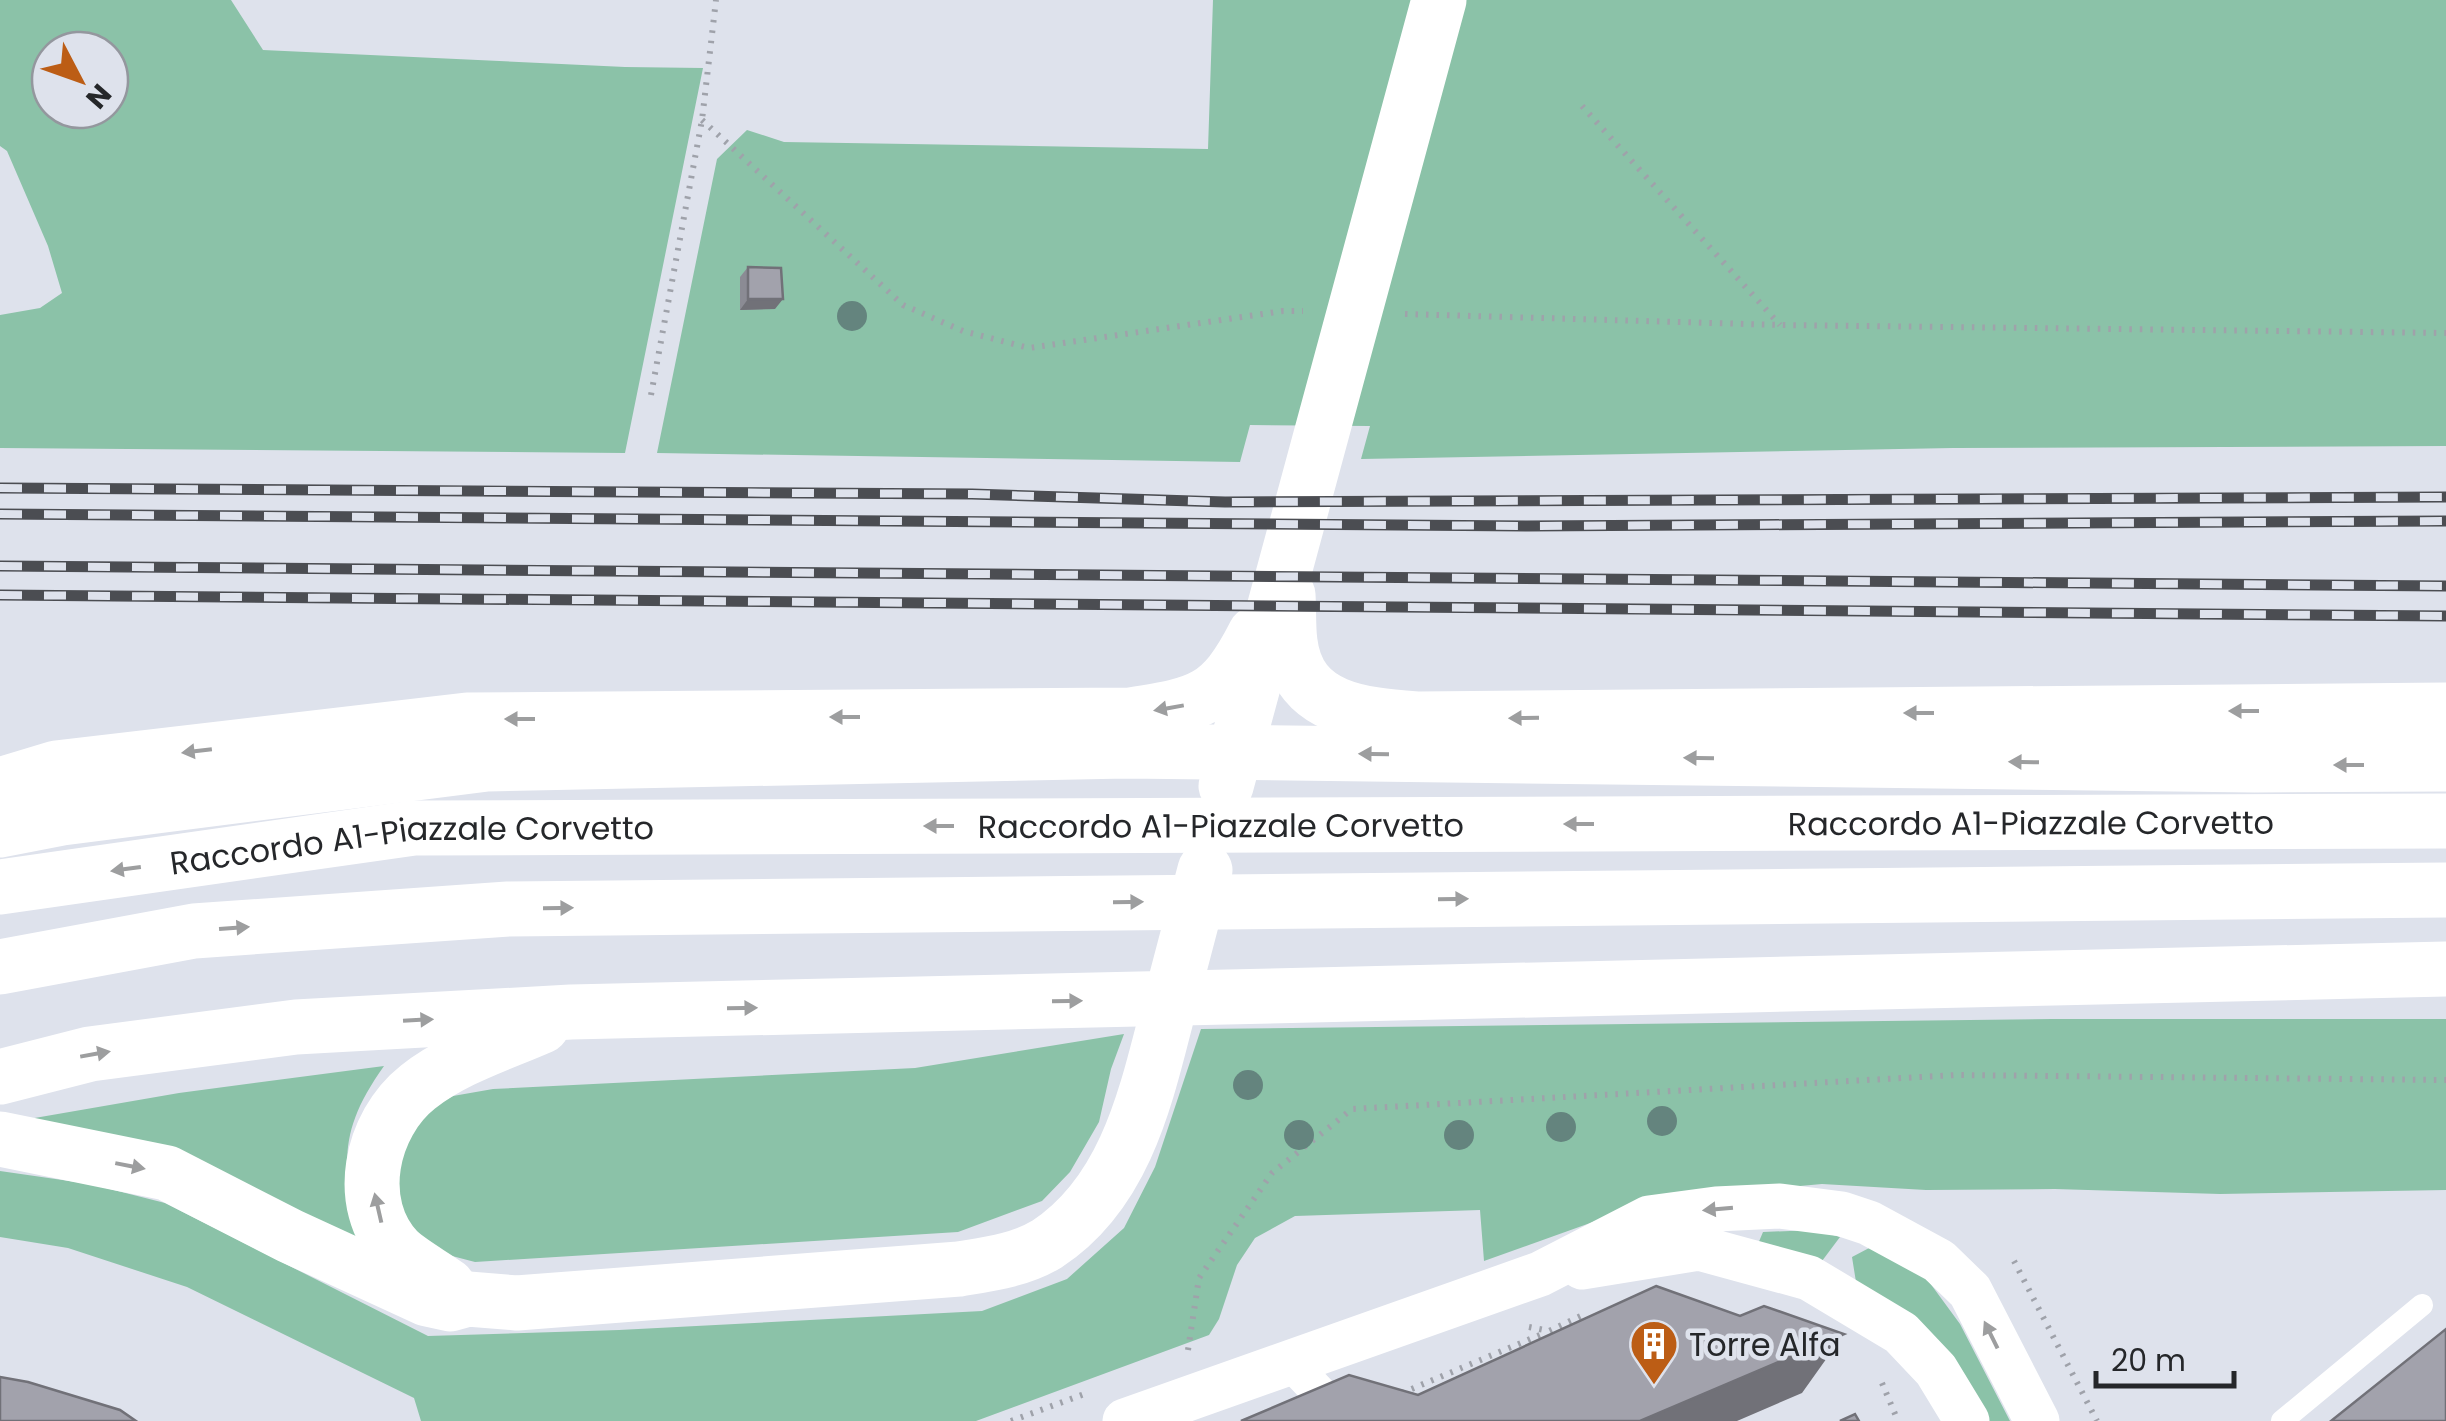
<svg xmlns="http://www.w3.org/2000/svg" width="2446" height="1421" viewBox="0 0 2446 1421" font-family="Poppins,sans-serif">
<rect width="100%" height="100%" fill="#dee2ec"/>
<!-- green -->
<path fill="#8bc2a8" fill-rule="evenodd" d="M 0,0 L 231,0 L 263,50 L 625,67 L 703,68 L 625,453 L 0,448 L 0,315 L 40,308 L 62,293 L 48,246 L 7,151 L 0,146 ZM 50,50 L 110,50 L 110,110 L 50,110 Z
M 1213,0 L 2446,0 L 2446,446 L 1953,448 L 1361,459 L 1370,426 L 1250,425 L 1240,462 L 657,453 L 717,159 L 747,130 L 784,142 L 1208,149 Z
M 2052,1019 L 2446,1019 L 2446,1190 L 2220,1194 L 2055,1189 L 1926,1190 L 1822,1184 L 1747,1191 L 1632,1208 L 1484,1261 L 1480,1210 L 1295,1216 L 1255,1238 L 1237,1265 L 1219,1319 L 1209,1335 L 976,1421 L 421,1421 L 414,1398 L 187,1287 L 68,1248 L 0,1237 L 0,1171 L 90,1184 L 165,1203 L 428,1336 L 619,1330 L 982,1311 L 1067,1279 L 1124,1228 L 1155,1167 L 1201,1029 Z
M 1124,1034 L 1111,1069 L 1099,1122 L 1070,1172 L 1042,1201 L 958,1232 L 475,1262 L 433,1251 L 410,1228 L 394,1196 L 396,1152 L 428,1109 L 453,1096 L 493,1089 L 915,1068 Z
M 384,1066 C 338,1131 342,1164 359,1239 L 0,1124 L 179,1093 Z
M 1815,1230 L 1840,1237 L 1819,1265 L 1755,1251 L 1763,1232 Z
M 1871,1247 L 1927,1279 L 1960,1324 L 2010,1421 L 1984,1421 L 1856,1282 L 1852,1257 Z"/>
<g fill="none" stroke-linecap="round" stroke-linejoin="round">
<!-- path -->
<path stroke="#9fa2aa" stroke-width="6" stroke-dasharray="2.5 8" stroke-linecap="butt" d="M 1582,106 L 1780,325
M 702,120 L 903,305 L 963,331 L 1029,348 L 1283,311 L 1303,311
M 1405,314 L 1781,325 L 2446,333
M 651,395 L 702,120 L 716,0
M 2014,1261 L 2097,1421
M 1529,1327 L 1549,1331 L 1587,1313
M 1188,1350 L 1199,1278 L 1272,1173 L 1352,1109 L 1956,1075 L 2446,1080
M 1882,1383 L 1898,1421
M 1402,1393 L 1547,1332
M 1011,1421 L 1087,1393"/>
<!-- service -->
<path stroke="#fff" stroke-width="22" d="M 2282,1421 L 2422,1305"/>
<!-- pedestrian -->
<path stroke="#fff" stroke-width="35" d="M 1290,1362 L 1346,1421"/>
<!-- minor -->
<path stroke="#fff" stroke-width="45" d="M 1582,1267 L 1699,1248 L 1809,1278 L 1901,1333 L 1936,1370 L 1967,1421
M 1125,1421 L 1540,1274 L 1649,1218 L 1716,1209 L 1780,1206 L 1842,1214 L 1869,1223 L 1939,1261 L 1970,1291 L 2037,1421"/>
<!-- motorway -->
<g stroke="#fff" stroke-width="55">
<path d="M 1288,595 C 1289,610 1288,627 1290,642 C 1298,711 1365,715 1419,719 L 2446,710"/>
<path d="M 0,785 L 56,768 L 467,720 L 1130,715 C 1200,704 1221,701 1255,634"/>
<path d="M 1226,786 L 1439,0"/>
<path d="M 0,830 L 62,818 L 487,764 L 1126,751 L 2255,765 L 2446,764"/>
<path id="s1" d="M 0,887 L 414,828 L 2446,821"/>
<path d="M 0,967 L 194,931 L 508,909 L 2446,890"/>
<path d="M 0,1077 L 90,1054 L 296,1027 L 571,1012 L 2446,969"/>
<path d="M 0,1139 L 167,1173 L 290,1236 L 427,1299 L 450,1304 L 468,1299 L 517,1303 L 959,1269 C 989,1264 1021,1260 1047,1244 C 1126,1192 1146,1096 1168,1011 C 1180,964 1193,917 1205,870"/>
<path d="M 448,1286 C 433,1275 412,1264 398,1251 C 353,1204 371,1124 418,1087 C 453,1059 501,1044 542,1026"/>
</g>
<!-- rail casing -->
<g stroke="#4b4d52" stroke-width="11">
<path id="rail" d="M 0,488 L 972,494 L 1225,502 L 2446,497
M 0,514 L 1527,526 L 2446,521
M 0,566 L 2446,586
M 0,595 L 2446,616"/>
</g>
<!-- rail -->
<use href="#rail" stroke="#dee2ec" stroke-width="8" stroke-dasharray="22" stroke-linecap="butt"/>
</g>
<!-- trees -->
<g fill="#64847e">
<circle cx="852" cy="316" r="15"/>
<circle cx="1248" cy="1085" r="15"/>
<circle cx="1662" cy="1121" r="15"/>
<circle cx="1561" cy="1127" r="15"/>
<circle cx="1299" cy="1135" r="15"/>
<circle cx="1459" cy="1135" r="15"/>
</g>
<!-- wall -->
<path fill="#8b8b94" d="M 748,267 L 775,309 L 740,310 L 740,277 Z"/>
<!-- shaded-wall -->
<path fill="#717178" d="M 748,299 L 783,299 L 775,309 L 740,310 Z
M 1844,1334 L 1802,1393 L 1737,1421 L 1640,1421 Z"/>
<!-- building -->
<path fill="#a2a2ac" stroke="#717178" stroke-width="2.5" d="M 748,267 L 781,268 L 783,299 L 748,299 Z
M 1656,1286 L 1740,1316 L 1764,1306 L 1844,1334 L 1640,1421 L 1241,1421 L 1349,1375 L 1418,1395 Z
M 2446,1329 L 2446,1421 L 2331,1421 Z
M 0,1377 L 28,1382 L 120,1410 L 136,1421 L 0,1421 Z
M 1855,1414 L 1859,1421 L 1840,1421 Z"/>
<!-- one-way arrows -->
<defs><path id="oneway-solid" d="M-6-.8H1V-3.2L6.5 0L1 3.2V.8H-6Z" transform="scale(2.5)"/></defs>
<g fill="#9d9e9f">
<use href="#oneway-solid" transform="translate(1169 708) rotate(170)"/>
<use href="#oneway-solid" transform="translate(2244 711) rotate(180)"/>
<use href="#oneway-solid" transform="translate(1919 713) rotate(180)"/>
<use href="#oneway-solid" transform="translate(845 717) rotate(180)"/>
<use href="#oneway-solid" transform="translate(1524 718) rotate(179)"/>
<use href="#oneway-solid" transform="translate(520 719) rotate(180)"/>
<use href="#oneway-solid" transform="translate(197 751) rotate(173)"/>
<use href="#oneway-solid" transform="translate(1374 754) rotate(-179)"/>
<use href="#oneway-solid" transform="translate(1699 758) rotate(-179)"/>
<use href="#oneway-solid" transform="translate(2024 762) rotate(-179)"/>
<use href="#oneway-solid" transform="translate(2349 765) rotate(180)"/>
<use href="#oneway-solid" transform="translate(1579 824) rotate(180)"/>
<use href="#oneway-solid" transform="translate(939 826) rotate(180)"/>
<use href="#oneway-solid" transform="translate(126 869) rotate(172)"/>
<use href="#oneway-solid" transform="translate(1453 899) rotate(-1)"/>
<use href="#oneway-solid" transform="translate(1128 902) rotate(-1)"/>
<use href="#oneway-solid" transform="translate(558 908) rotate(-1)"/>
<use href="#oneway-solid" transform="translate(234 928) rotate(-4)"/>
<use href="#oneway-solid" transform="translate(1067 1001) rotate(-1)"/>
<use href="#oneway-solid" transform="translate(742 1008) rotate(-1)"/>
<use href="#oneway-solid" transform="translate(418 1020) rotate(-3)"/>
<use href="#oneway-solid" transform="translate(95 1054) rotate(-10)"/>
<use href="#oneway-solid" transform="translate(130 1166) rotate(11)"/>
<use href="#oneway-solid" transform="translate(378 1208) rotate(-103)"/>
<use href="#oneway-solid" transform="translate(1718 1209) rotate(175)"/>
<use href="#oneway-solid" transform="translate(1991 1335) rotate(-116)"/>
</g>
<!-- icons -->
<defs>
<g id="building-pin" transform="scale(2.5)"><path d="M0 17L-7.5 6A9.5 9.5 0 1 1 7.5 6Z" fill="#bc5d15" stroke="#dee2ec"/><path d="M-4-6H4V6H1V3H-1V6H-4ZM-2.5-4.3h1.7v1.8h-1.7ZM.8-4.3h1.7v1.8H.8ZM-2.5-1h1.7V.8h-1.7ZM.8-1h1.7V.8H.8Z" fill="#fff"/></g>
</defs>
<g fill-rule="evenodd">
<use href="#building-pin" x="1654" y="1344"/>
</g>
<g text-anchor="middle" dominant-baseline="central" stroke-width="9" stroke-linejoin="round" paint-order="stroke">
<!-- street labels -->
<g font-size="32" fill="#25272a" stroke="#dee2ec">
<text stroke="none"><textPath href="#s1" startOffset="2035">Raccordo A1-Piazzale Corvetto</textPath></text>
<text stroke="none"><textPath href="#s1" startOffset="1225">Raccordo A1-Piazzale Corvetto</textPath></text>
<text stroke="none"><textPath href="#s1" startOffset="415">Raccordo A1-Piazzale Corvetto</textPath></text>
</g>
<!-- poi labels -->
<g font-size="32" fill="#25272a" stroke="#dee2ec" text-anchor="start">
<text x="1689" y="1344">Torre Alfa</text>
</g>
</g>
<!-- north arrow -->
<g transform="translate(80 80) rotate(131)"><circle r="48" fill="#dee2ec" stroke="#94979e" stroke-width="2.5"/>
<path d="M0-8L18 38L0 25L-18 38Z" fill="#bc5d15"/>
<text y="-15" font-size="28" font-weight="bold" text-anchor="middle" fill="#25272a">N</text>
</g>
<!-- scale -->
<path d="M2096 1371v15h138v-15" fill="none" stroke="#25272a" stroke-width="5"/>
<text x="2111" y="1371" font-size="30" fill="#25272a" stroke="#dee2ec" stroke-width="8" paint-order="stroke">20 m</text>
</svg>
